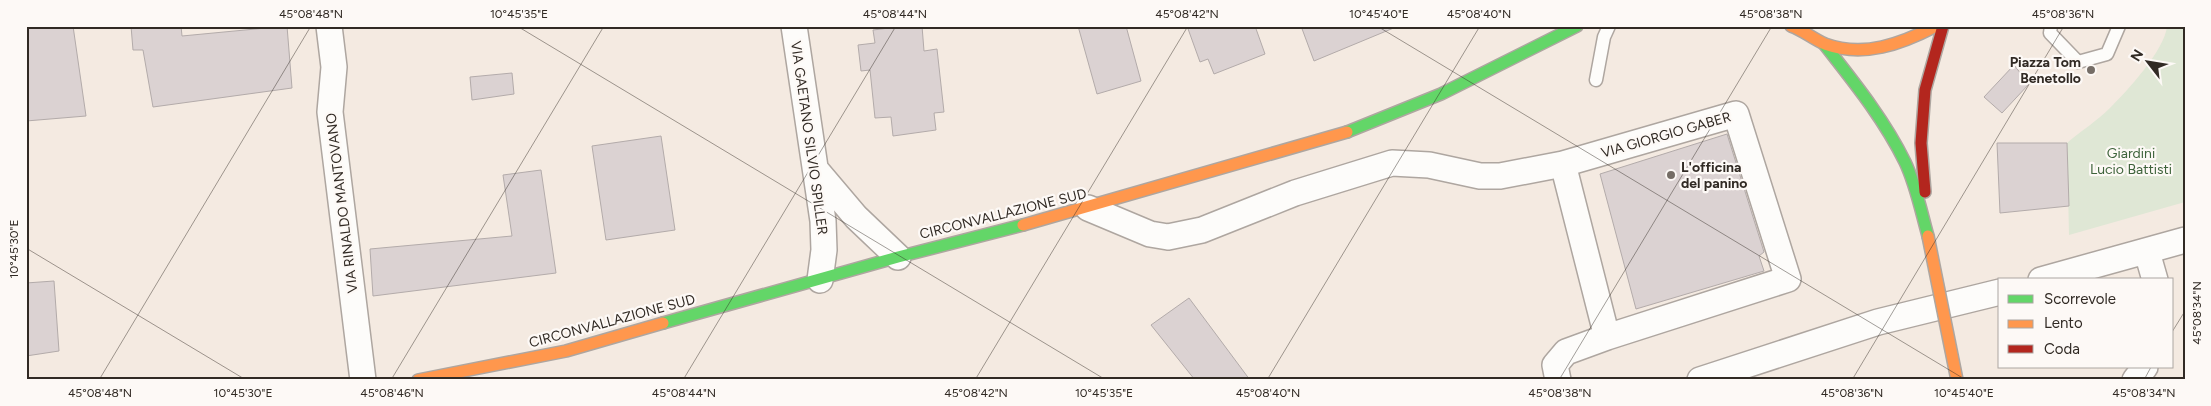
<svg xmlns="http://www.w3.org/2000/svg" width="2211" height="406" viewBox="0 0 2211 406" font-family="Figtree,sans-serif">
<rect width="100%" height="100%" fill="#f4eae1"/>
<!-- green -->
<path fill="#dfe7d5" d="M 2167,26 L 2185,26 L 2185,202 L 2069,235 L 2067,143 C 2081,131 2097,121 2110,108 C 2127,91 2165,50 2167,26 Z"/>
<!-- building -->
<path fill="#dbd2d2" stroke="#b3abaa" d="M 26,26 L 73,26 L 86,116 L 26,121 Z
M 131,26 L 181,26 L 182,36 L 287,26 L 292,88 L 153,107 L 143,50 L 133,50 Z
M 905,26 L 922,26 L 924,51 L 937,49 L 944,112 L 934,113 L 936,130 L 893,136 L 891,117 L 875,118 L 870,70 L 861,71 L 858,45 L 875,43 L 873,30 Z
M 1078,26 L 1126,26 L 1141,81 L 1097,94 Z
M 1187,26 L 1255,26 L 1265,54 L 1214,74 L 1208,59 L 1200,62 Z
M 1301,26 L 1396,26 L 1396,27 L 1314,61 Z
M 2014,65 L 2029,84 L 2002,113 L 1984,97 Z
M 512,73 L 514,94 L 472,100 L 470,77 Z
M 1727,134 L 1764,252 L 1759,256 L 1764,271 L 1636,309 L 1600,174 Z
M 661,136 L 675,230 L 606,240 L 592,146 Z
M 1997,143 L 2067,143 L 2069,206 L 2000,213 Z
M 541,170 L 556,273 L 373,296 L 370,249 L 512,236 L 503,175 Z
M 54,281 L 59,351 L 26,356 L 26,283 Z
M 1189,298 L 1250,380 L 1195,380 L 1151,325 Z"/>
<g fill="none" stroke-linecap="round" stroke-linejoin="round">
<!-- lane casing -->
<g stroke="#aea6a0" stroke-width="15">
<path id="lane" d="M 2051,26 L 2050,33 L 2078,62 L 2107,54 L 2119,26
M 1596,80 L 1604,37 L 1609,26"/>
</g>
<!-- street casing -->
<g stroke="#aea6a0" stroke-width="28">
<path id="street" d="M 329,26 L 334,67 L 330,112 L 363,380
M 794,26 L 823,221 L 824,250 L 820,280
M 817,171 L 856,217 L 898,257
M 1088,208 L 1150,234 L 1168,237 L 1202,230 L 1295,193 L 1392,163 L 1429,165 L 1480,176 L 1500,176 L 1563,164 L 1736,114 L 1788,279 L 1607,337
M 2147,252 L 2155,280
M 2041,280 L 2185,240
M 1558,380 L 1555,365 L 1566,352 L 1607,337 L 1563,164
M 1700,380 L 1878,322 L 2000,292
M 2135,380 L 2145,367"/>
</g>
<!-- fast casing -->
<g stroke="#aea6a0" stroke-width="14">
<path id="fast" d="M 1824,44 C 1853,81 1884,119 1905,162 C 1916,185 1921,211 1928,236
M 1347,132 L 1441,94 L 1577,26
M 663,323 L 898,257 L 1023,225"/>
</g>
<!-- slow casing -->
<g stroke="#aea6a0" stroke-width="14">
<path id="slow" d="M 1791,26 C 1803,30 1813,39 1825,44 C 1864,58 1901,44 1936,26
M 1023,225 L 1347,132
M 418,380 L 566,351 L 663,323"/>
</g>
<!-- jam casing -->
<g stroke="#aea6a0" stroke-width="14">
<path id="jam" d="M 1925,192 L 1921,143 L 1925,90 L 1943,26"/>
</g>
<!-- lane -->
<use href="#lane" stroke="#fdfcfa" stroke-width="12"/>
<!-- street -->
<use href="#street" stroke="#fdfcfa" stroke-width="25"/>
<!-- fast -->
<use href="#fast" stroke="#63d668" stroke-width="11"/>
<!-- slow -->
<use href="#slow" stroke="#ff974d" stroke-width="11"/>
<!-- jam -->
<use href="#jam" stroke="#b3261e" stroke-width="11"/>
<!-- slow-bridge casing -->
<g stroke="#aea6a0" stroke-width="14" stroke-linecap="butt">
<path id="slow-bridge" d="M 1928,236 L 1957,380"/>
</g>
<!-- slow-bridge -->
<use href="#slow-bridge" stroke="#ff974d" stroke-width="11"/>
</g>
<!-- ticks -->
<path fill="none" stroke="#312a24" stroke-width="1" stroke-opacity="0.45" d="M 517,26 L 1106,380M 1377,26 L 1966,380M 26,248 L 246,380M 2172,332 L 2185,311M 99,380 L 311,26M 391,380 L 604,26M 683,380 L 896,26M 975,380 L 1188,26M 1267,380 L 1480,26M 1559,380 L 1772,26M 1852,380 L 2064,26M 2144,380 L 2151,367"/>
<!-- markers -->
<g fill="#756d66" stroke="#fdf9f6" stroke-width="2">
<circle cx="2091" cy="70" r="5"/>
<circle cx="1671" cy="175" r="5"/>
</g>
<g text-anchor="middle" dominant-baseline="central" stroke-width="4.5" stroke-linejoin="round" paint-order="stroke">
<!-- poi labels -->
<g font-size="14" font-weight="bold" fill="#312a24" stroke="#fdf9f6" text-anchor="end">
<text x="2081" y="62">Piazza Tom<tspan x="2081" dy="16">Benetollo</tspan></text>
<text x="1681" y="167" text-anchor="start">L'officina<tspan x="1681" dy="16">del panino</tspan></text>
</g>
<!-- street labels -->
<g font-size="14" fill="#312a24" stroke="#fdf9f6">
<text transform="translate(1666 135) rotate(-16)">VIA GIORGIO GABER</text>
<text transform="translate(809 138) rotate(82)">VIA GAETANO SILVIO SPILLER</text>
<text transform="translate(342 203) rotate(-97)">VIA RINALDO MANTOVANO</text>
<text transform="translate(1003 214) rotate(-14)">CIRCONVALLAZIONE SUD</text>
<text transform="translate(612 321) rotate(-15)">CIRCONVALLAZIONE SUD</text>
</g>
<!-- park labels -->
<g font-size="14" fill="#3e633b" stroke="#fdf9f6">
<text x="2131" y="153">Giardini<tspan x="2131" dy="16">Lucio Battisti</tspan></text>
</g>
</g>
<!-- border -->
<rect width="2211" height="406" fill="none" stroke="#fdf9f6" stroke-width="55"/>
<!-- legend -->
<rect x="1998" y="278" width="175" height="90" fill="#fdf9f6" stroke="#aba6a2"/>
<rect x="2008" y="295" width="25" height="8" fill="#63d668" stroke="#aba6a2"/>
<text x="2044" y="304" font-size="15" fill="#312a24">Scorrevole</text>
<rect x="2008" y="320" width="25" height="8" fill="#ff974d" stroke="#aba6a2"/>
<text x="2044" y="328" font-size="15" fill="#312a24">Lento</text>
<rect x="2008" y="345" width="25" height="8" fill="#b3261e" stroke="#aba6a2"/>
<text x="2044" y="354" font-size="15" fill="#312a24">Coda</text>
<!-- north arrow -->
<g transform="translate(2148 62) rotate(301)" stroke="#fdf9f6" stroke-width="4" paint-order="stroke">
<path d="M0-4L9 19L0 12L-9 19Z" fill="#312a24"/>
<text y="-8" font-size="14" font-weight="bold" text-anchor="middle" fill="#312a24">N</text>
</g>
<rect x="28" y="28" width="2156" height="350" fill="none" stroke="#312a24" stroke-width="2"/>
<g font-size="12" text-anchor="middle" fill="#312a24">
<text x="311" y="18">45°08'48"N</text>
<text x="519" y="18">10°45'35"E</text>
<text x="895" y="18">45°08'44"N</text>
<text x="1187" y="18">45°08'42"N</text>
<text x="1379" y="18">10°45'40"E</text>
<text x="1479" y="18">45°08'40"N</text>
<text x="1771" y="18">45°08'38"N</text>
<text x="2063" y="18">45°08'36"N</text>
<text transform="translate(14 249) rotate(-90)" y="4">10°45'30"E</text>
<text transform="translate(2197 313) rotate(-90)" y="4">45°08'34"N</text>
<text x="100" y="397">45°08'48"N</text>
<text x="243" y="397">10°45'30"E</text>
<text x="392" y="397">45°08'46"N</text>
<text x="684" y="397">45°08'44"N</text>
<text x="976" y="397">45°08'42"N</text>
<text x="1104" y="397">10°45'35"E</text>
<text x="1268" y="397">45°08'40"N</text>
<text x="1560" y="397">45°08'38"N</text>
<text x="1852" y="397">45°08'36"N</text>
<text x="1964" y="397">10°45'40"E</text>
<text x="2144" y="397">45°08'34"N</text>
</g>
</svg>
